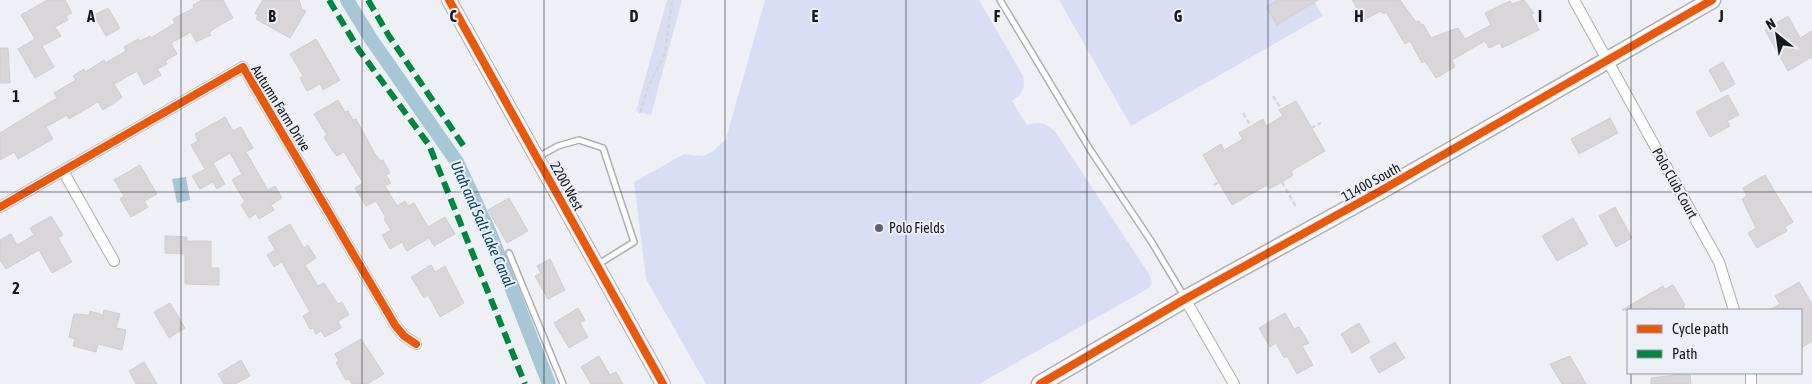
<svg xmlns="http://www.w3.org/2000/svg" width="1812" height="384" viewBox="0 0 1812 384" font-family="'Asap Condensed',sans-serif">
<rect width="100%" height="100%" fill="#eff0f5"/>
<!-- green -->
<path fill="#dadef5" d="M 667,0 L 682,0 L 651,115 L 636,111 Z
M 765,0 L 979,0 L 1023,76 C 1026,89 1022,94 1012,101 L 1027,125 C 1040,121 1047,123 1056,133 L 1149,274 L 1152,283 L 1149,288 L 979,384 L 706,384 L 646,279 L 634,182 L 684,154 L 703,156 L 712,152 L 726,139 Z
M 1059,0 L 1313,0 L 1323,16 L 1131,126 Z"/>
<!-- water -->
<path fill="#a7c6d6" d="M 186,177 L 190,200 L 177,203 L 172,179 Z"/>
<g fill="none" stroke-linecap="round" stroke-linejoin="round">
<!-- canal -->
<path stroke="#a7c6d6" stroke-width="14" d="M 347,0 L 371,39 L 457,162 L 490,233 L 549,384"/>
</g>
<!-- building -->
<path fill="#d8d6d8" stroke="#d0ced0" d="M 47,0 L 65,0 L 72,13 L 66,16 L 68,20 L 55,27 L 61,36 L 42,46 L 54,67 L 35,78 L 18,49 L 35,39 L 21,15 Z
M 202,0 L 223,0 L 233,18 L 215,28 L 209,33 L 211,35 L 196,42 L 191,32 L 171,43 L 177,54 L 165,61 L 167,64 L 157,69 L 161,75 L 144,85 L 137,71 L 114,84 L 122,97 L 116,102 L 103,110 L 98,102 L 69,119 L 67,115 L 46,127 L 53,139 L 18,159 L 14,152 L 0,160 L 0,133 L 57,98 L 54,93 L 76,80 L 73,76 L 84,69 L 85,72 L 104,60 L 105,63 L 126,51 L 124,47 L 138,39 L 140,41 L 150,36 L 151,38 L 175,23 L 173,19 L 194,8 L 193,5 Z
M 263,0 L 299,0 L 302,9 L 306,11 L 290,38 L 256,19 L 258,15 L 255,13 Z
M 1278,0 L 1318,0 L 1277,25 L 1266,7 Z
M 1352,0 L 1400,0 L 1416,22 L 1419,21 L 1421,25 L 1423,24 L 1431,38 L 1458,28 L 1465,39 L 1491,25 L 1485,13 L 1510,1 L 1512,4 L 1524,0 L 1534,13 L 1531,14 L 1539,30 L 1502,48 L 1500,43 L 1489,48 L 1485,41 L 1452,60 L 1455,67 L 1436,78 L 1425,61 L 1422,63 L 1410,41 L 1405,44 L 1386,12 L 1383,14 L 1381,11 L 1364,20 Z
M 108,8 L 120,28 L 106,36 L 94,15 Z
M 1788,16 L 1800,38 L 1812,31 L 1812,57 L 1788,71 L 1765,30 Z
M 316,39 L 340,80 L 323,90 L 320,84 L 307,91 L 300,78 L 303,76 L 290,54 Z
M 0,48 L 8,48 L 10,83 L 0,83 Z
M 1723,62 L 1735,84 L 1721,92 L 1709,70 Z
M 1728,95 L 1739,115 L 1727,121 L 1730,126 L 1710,137 L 1696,112 Z
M 338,100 L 345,112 L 348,111 L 353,120 L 356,119 L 375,154 L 381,161 L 383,160 L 390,173 L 386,175 L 391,183 L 385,186 L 397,206 L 405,201 L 408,206 L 414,203 L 428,227 L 445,217 L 455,234 L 434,246 L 429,238 L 407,251 L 402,242 L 390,249 L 382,235 L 391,230 L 384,219 L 386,218 L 376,201 L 366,206 L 355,188 L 363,183 L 344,152 L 337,156 L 332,150 L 324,137 L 327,135 L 314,114 Z
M 1296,101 L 1325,151 L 1291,171 L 1293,175 L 1282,182 L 1269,189 L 1267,185 L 1232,205 L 1203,155 L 1221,144 L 1224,150 L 1243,139 L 1239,133 L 1263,119 L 1266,126 L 1283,116 L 1279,110 Z
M 225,117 L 233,131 L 241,127 L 253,148 L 246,152 L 268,190 L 275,186 L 282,198 L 271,205 L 274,210 L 259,219 L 256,214 L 249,218 L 241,205 L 245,202 L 232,180 L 242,174 L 230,153 L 213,163 L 225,184 L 217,189 L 213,182 L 200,189 L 192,176 L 205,169 L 191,145 L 198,141 L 195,134 Z
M 1610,118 L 1618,133 L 1579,154 L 1571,139 Z
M 140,165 L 157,194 L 144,201 L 148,207 L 131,217 L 120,199 L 124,196 L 114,180 Z
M 1765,175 L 1793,222 L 1785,227 L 1787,231 L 1757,248 L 1748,233 L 1756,228 L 1742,199 L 1747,196 L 1743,188 Z
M 509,198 L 528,231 L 507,243 L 488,210 Z
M 1615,207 L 1632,238 L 1616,247 L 1599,216 Z
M 51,216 L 63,235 L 58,238 L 72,262 L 52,273 L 39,250 L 6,269 L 0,260 L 0,240 L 11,234 L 17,245 L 34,235 L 30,228 Z
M 1573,218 L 1588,244 L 1557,261 L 1542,236 Z
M 290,224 L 304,248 L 308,245 L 316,258 L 305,265 L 318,286 L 324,283 L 338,304 L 342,302 L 349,315 L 338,321 L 341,328 L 325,337 L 321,331 L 316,334 L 313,328 L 310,329 L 303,316 L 310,312 L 282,262 L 274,267 L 267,255 L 275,250 L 268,237 Z
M 165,236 L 187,237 L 187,241 L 211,241 L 211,268 L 219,268 L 219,285 L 185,284 L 185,254 L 165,253 Z
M 550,259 L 565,290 L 548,299 L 535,276 L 541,273 L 537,266 Z
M 431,265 L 435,272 L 445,266 L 464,303 L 440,317 L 428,295 L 424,298 L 411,277 Z
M 1799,282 L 1812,304 L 1812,341 L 1801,348 L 1801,310 L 1769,310 L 1780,304 L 1775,296 Z
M 1673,285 L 1685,305 L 1683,306 L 1685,310 L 1652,310 L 1650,307 L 1643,310 L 1622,310 L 1663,286 L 1665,289 Z
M 170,303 L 185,328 L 169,338 L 154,312 Z
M 578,308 L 585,320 L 580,323 L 588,337 L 569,348 L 554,323 Z
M 104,310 L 120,314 L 116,328 L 126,330 L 122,350 L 98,344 L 96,352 L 73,346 L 75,339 L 69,337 L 74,314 L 89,315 L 90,311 L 103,315 Z
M 1285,313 L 1294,329 L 1299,327 L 1309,343 L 1302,346 L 1313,365 L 1297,374 L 1287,356 L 1284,358 L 1276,343 L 1270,347 L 1259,328 Z
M 1359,323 L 1370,342 L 1352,353 L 1341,334 Z
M 361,339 L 384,374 L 367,384 L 352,384 L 349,379 L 346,380 L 336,363 L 339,361 L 335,354 Z
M 1395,342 L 1405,358 L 1379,373 L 1370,357 Z
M 599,356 L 610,375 L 616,372 L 623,384 L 591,384 L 581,367 Z
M 1570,356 L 1586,384 L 1562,384 L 1550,364 Z
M 241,360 L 250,376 L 235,384 L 224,384 L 218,374 Z
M 144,362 L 157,384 L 136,384 L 129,371 Z
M 1690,373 L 1691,384 L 1651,384 L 1651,378 Z"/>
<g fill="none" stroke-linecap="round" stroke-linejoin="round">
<!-- lane casing -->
<g stroke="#aeafb3" stroke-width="8">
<path id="lane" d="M 1000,0 L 1091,151 L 1151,241 L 1184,296
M 538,157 L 558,146 L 579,140 L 603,148 L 634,242 L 597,265
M 509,253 L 563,384"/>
</g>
<!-- street casing -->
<g stroke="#aeafb3" stroke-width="12">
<path id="street" d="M 1574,0 L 1719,262 L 1734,310
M 63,171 L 114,261
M 0,207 L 243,67 L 395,325 L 404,336 L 416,344
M 1185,299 L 1234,384
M 1751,373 L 1751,384"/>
</g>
<!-- secondary casing -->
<g stroke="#aeafb3" stroke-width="16">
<path id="secondary" d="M 449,0 L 663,384"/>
</g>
<!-- primary casing -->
<g stroke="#aeafb3" stroke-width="19">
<path id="primary" d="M 1040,384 L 1185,299 L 1382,190 L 1712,0"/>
</g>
<!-- path -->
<path stroke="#d6d7d9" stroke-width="2.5" stroke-dasharray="5 2.5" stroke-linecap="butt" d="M 1273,96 L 1280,107
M 640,113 L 647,90 L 665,53 L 672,0
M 1243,113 L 1251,126
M 1311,128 L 1321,123
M 1282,182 L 1296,207
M 1214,185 L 1219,182"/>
<!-- lane -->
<use href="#lane" stroke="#fdfdfe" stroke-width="5"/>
<!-- street -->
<use href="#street" stroke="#fdfdfe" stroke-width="10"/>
<!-- secondary -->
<use href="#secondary" stroke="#fdfdfe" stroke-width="14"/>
<!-- primary -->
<use href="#primary" stroke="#fdfdfe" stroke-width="16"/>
<!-- quiet -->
<path stroke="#00873e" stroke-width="6" stroke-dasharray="12 6" stroke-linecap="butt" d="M 329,0 L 359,50 L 429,145 L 525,384
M 368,0 L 389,36 L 465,148"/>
<!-- cycleway casing -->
<g stroke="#eceef8" stroke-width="11">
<path id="cycleway" d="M 449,0 L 663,384
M 0,207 L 243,67 L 395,325 L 404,336 L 416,344
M 1040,384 L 1185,299 L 1382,190 L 1712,0"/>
</g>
<!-- cycleway -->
<use href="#cycleway" stroke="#e8590c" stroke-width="8"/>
</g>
<!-- grid -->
<path fill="none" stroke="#17181b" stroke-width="1" stroke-opacity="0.55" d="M 181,0 L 181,384M 362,0 L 362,384M 544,0 L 544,384M 725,0 L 725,384M 906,0 L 906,384M 1087,0 L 1087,384M 1268,0 L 1268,384M 1450,0 L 1450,384M 1631,0 L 1631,310M 0,192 L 1812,192M 1631,373 L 1631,384"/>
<!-- markers -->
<circle fill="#636467" stroke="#eceef8" stroke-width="2" cx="879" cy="228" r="5"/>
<g text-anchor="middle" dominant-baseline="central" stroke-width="4" stroke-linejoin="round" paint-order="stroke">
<!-- street labels -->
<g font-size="14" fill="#17181b" stroke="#eceef8">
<text transform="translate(281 108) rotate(58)">Autumn Farm Drive</text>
<text transform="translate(1371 182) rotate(-29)">11400 South</text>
<text transform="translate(1675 183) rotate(61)">Polo Club Court</text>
<text transform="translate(567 186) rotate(61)">2200 West</text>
</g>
<!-- poi labels -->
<g font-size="14" fill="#17181b" stroke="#eceef8" text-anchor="start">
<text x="889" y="228">Polo Fields</text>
</g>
<!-- water labels -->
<g font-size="15" font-style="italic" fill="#05455a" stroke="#eceef8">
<text transform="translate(483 224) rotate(66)">Utah and Salt Lake Canal</text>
</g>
</g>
<g font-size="16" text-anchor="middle" font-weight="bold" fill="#17181b" stroke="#eceef8" stroke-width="4" stroke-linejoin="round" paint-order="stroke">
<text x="91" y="22">A</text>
<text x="272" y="22">B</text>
<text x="453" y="22">C</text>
<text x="634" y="22">D</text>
<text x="815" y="22">E</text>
<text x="997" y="22">F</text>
<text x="1178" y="22">G</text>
<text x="1359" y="22">H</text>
<text x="1540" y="22">I</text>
<text x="1721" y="22">J</text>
<text x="16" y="102">1</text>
<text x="16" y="294">2</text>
</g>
<!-- legend -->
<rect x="1627" y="309" width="175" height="65" fill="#eceef8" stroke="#9798a0"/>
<rect x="1637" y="325" width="25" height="8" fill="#e8590c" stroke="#9798a0"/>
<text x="1672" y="334" font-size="15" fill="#17181b">Cycle path</text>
<rect x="1637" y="350" width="25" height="8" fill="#00873e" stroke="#9798a0"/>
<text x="1672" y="359" font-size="15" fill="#17181b">Path</text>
<!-- north arrow -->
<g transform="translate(1777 35) rotate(330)" stroke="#eceef8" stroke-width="4" paint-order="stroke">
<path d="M0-4L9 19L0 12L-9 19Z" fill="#17181b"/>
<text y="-8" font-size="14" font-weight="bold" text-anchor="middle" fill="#17181b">N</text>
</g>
</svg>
